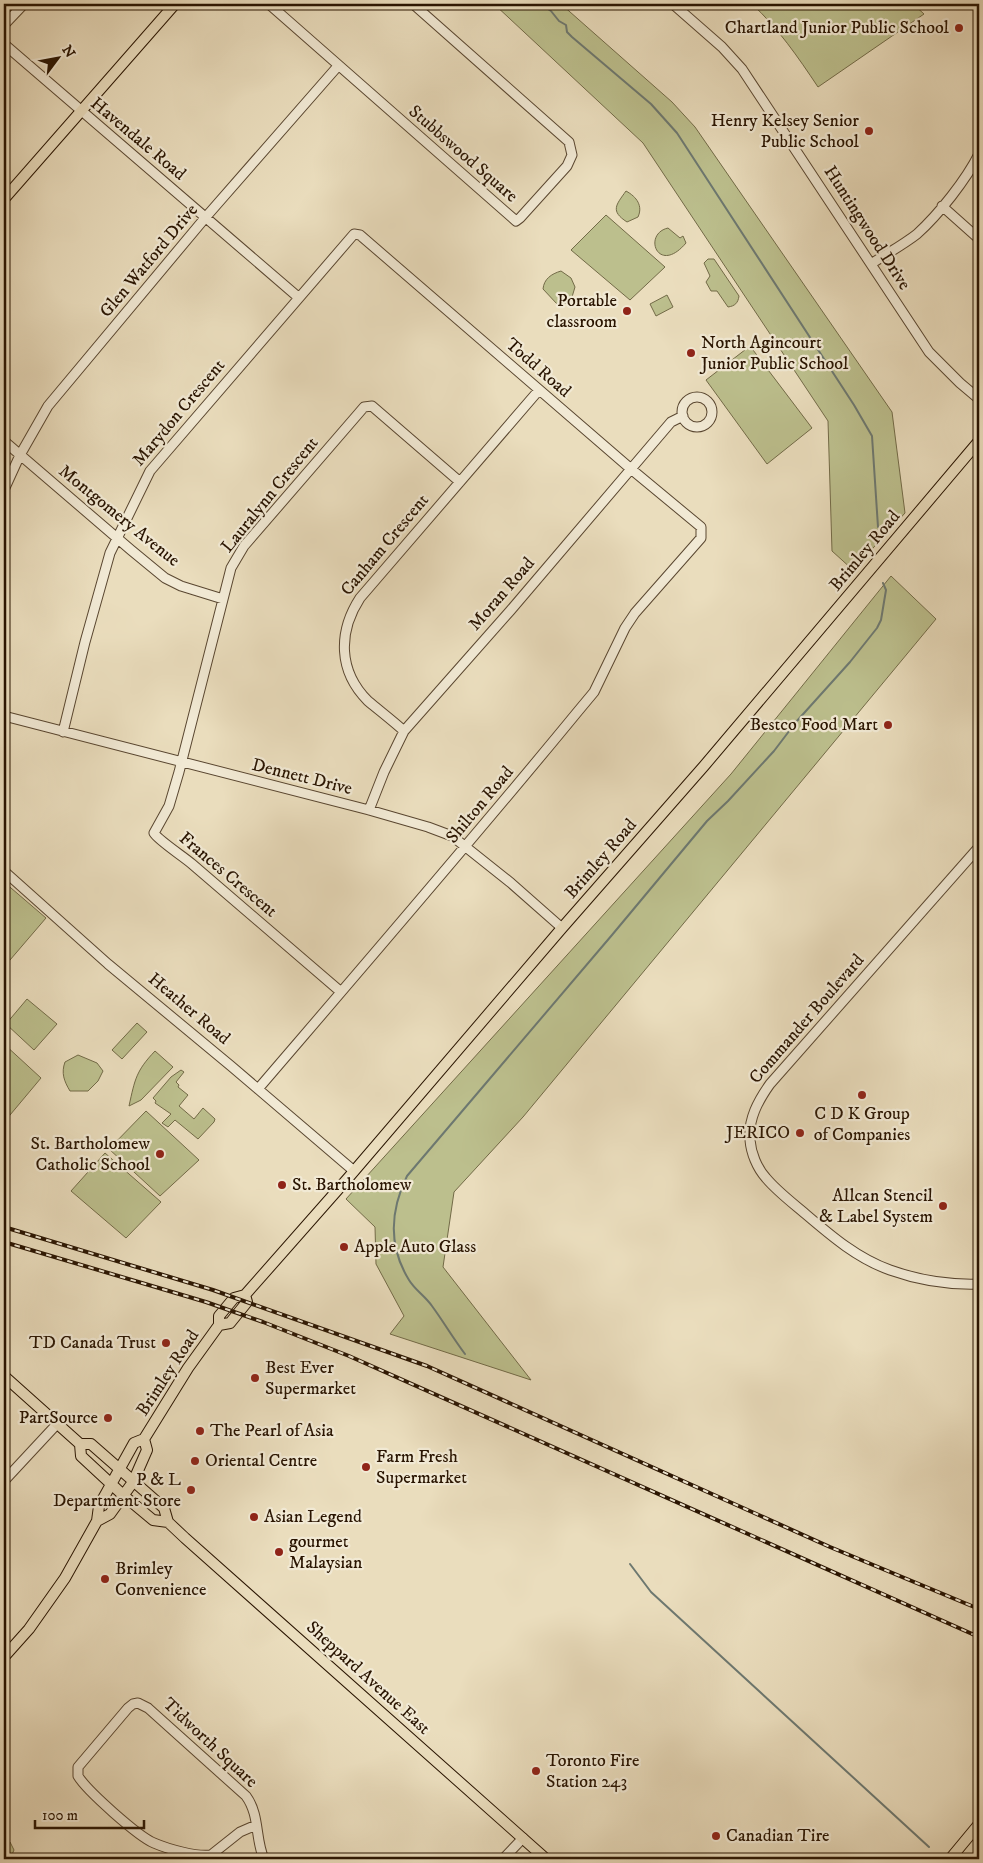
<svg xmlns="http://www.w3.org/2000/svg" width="983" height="1863" viewBox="0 0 983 1863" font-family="'IM FELL DW Pica',serif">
<rect width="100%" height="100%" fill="#eaddbd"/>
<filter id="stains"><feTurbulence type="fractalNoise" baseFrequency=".004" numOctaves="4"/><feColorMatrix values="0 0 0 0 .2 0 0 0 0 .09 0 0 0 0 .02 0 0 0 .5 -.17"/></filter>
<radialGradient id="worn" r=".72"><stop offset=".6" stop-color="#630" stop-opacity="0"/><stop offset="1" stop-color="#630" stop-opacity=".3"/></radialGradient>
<!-- green -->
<path fill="#bcbf8d" stroke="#726a47" d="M 494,4 L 561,4 L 672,102 L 695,127 L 892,412 L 905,513 L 853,570 L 832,551 L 828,421 L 643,143 Z
M 752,4 L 913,4 L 924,14 L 818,87 C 798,57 778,28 752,4 Z
M 626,191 C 637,197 643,206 638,217 L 627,222 C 610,211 616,205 626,191 Z
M 606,215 L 665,267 L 630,300 L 571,250 Z
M 668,228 L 680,238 L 683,236 L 686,243 C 658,276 642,234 668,228 Z
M 708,259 L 714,259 L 739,296 C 738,303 735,306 728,307 L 717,291 L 711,291 L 706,282 L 710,276 L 704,263 Z
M 561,271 L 571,278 L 575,287 L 572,297 L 565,304 L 557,304 L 543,289 C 544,279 551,274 561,271 Z
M 667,295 L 673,307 L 656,316 L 650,304 Z
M 750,346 L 812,428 L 767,464 L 706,380 Z
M 891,576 L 936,619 L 523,1117 L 454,1192 L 443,1267 L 531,1380 L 390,1334 L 404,1316 L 376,1264 L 375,1227 L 346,1199 L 731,774 Z
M 4,882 L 46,918 L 4,967 Z
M 27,999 L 57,1024 L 34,1050 L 6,1024 Z
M 137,1023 L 147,1032 L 122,1059 L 112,1050 Z
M 4,1044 L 41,1078 L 5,1121 L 4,1120 Z
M 155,1051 L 173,1067 L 141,1100 L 129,1106 C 135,1079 136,1071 155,1051 Z
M 78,1055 L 97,1063 L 103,1071 L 98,1081 L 88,1091 L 70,1091 C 64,1081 61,1073 65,1062 Z
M 181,1070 L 184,1072 L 176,1082 L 179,1085 L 178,1087 L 188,1095 L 179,1106 L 194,1119 L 203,1108 L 215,1119 L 214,1122 L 198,1139 L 175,1120 L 168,1127 L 162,1123 L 171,1114 L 155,1103 L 156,1101 L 153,1098 L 171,1077 Z
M 146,1111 L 199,1160 L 160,1196 L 109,1149 Z
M 105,1153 L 161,1202 L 126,1238 L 71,1191 Z
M 4,1839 L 10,1842 L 14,1850 L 10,1859 L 4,1859 Z"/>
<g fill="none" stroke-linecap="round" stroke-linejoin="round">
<!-- stream -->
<path stroke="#6d7870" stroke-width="2" d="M 540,4 L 551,11 L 559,21 L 566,25 L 567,32 L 572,37 L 651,104 L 677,133 L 854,405 L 872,436 L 878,527
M 465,1354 C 453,1338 443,1321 432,1306 C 425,1296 415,1290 409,1280 C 388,1246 390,1211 407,1176 L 612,935 L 707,821 L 728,801 L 774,751 L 796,722 L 850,662 L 877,628 L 881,620 L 886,590 L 883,583
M 630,1564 L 651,1592 L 929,1847"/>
<!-- minor casing -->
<g stroke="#594630" stroke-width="11">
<path id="minor" d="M 269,4 L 516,221 L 520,218 L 567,166 L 572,155 L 569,142 L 413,4
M 673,4 L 722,47 L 742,69 L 929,352 L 960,383 L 979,399
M 4,25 L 24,4
M 4,44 L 298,297
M 942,206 L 979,239
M 871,264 C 886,254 903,245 917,234 C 939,214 966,180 979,154
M682 412a15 15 0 1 1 30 0a15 15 0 1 1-30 0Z
M 4,441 L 131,550 L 165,578 L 181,586 L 223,599
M 4,490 L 20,455 L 48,406 L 205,218 L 338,66
M 4,716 L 369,810 L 428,827 L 452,836 L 511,883 L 562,928
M 404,731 C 393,721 380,711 368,701 C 338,671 338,632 360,598 L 539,390
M 63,732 L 85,642 L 110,553 L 150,471 L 354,234 L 360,235 L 631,469 L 701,527 L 701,538 L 635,613 L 625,628 L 594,692 L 579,710 C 474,838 366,963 258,1089
M 369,810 L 384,772 L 404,731 L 510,611 L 671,422 L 683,416
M 979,847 L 770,1084 C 758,1101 748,1119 750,1140 C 751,1153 757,1168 766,1178 C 776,1190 790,1201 802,1211 C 829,1234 856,1258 890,1270 C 918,1280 949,1285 979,1284
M 4,871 L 108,964 L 231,1066 L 354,1171
M 341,992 L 192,864 C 184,857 158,840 154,833 L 169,806 L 179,772 L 231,568 L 244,546 L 358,414 L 364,407 L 372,406 L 460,482
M 4,1481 L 57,1424
M 256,1825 L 240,1832 L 211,1855 C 196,1857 168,1849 154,1843 C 138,1836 87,1791 78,1776 L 78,1767 L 128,1708 L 133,1704 L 138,1703 L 148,1708 L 246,1796 C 260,1815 255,1839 264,1859
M 503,1859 L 523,1838"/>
</g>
<!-- major casing -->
<g stroke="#291401" stroke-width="12">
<path id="major" d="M 4,199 L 175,4
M 219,1325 L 230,1323 L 247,1302 L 245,1295
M 4,1376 L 80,1444 L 91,1444 L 164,1508 L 168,1522 L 185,1538 L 546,1859
M 80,1444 L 81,1456 L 123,1495 L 153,1520 L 168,1522
M 97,1521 L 110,1514 L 133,1482 L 147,1450 L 144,1439
M 4,1657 L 29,1629 L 65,1578 L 97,1521 L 99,1506 L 134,1443 L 144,1439 L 188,1368 L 219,1325 L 219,1316 L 234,1298 L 245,1295 L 349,1177 L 562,928 L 704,766 L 979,441
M 950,1859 L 979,1824"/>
</g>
<!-- minor -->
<use href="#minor" stroke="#f1e9d4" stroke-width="9"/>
<!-- major -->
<use href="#major" stroke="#eaddbd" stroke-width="10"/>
<!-- rail casing -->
<g stroke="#291401" stroke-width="4">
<path id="rail" d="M 4,1227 L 213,1290 L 427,1366 L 830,1547 L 979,1609
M 4,1242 L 206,1302 L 263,1322 L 349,1356 L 979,1637"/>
</g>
<!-- rail -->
<use href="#rail" stroke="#f1e9d4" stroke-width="2" stroke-dasharray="5.5" stroke-linecap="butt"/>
</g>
<!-- markers -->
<g fill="#8f2418" stroke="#f1e9d4" stroke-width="2">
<circle cx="959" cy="28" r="5"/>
<circle cx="869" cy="131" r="5"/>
<circle cx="627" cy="311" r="5"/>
<circle cx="691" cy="353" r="5"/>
<circle cx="888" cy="725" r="5"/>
<circle cx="862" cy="1095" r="5"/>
<circle cx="800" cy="1133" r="5"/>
<circle cx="160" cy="1154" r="5"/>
<circle cx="282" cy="1185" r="5"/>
<circle cx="943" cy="1206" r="5"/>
<circle cx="344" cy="1247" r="5"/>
<circle cx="166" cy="1343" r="5"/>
<circle cx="255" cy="1378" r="5"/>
<circle cx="108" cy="1418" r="5"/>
<circle cx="200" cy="1431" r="5"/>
<circle cx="195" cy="1461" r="5"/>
<circle cx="366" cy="1467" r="5"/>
<circle cx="191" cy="1490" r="5"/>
<circle cx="254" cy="1517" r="5"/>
<circle cx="279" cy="1552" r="5"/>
<circle cx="105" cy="1579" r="5"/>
<circle cx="536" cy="1771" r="5"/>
<circle cx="716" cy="1836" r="5"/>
</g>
<g text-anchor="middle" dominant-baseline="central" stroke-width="4.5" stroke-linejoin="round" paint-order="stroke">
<!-- poi labels -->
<g font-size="18" fill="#291401" stroke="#f1e9d4" text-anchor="start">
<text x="949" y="28" text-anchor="end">Chartland Junior Public School</text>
<text x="859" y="121" text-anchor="end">Henry Kelsey Senior<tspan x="859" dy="21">Public School</tspan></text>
<text x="617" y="301" text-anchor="end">Portable<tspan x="617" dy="21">classroom</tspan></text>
<text x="701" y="343">North Agincourt<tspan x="701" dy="21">Junior Public School</tspan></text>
<text x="878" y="725" text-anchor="end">Bestco Food Mart</text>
<text x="862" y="1114" text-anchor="middle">C D K Group<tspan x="862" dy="21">of Companies</tspan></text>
<text x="790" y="1133" text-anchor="end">JERICO</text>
<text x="150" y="1144" text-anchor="end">St. Bartholomew<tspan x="150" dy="21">Catholic School</tspan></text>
<text x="292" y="1185">St. Bartholomew</text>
<text x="933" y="1196" text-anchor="end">Allcan Stencil<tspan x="933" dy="21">&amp; Label System</tspan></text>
<text x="354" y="1247">Apple Auto Glass</text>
<text x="156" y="1343" text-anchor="end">TD Canada Trust</text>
<text x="265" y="1368">Best Ever<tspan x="265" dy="21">Supermarket</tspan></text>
<text x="98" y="1418" text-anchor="end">PartSource</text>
<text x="210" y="1431">The Pearl of Asia</text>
<text x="376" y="1457">Farm Fresh<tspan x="376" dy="21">Supermarket</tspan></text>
<text x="205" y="1461">Oriental Centre</text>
<text x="181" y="1480" text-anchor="end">P &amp; L<tspan x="181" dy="21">Department Store</tspan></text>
<text x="264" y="1517">Asian Legend</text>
<text x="289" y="1542">gourmet<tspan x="289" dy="21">Malaysian</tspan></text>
<text x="115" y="1569">Brimley<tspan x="115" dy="21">Convenience</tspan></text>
<text x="546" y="1761">Toronto Fire<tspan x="546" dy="21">Station 243</tspan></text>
<text x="726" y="1836">Canadian Tire</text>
</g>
<!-- street labels -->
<g font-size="18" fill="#291401" stroke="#f1e9d4">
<text transform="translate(138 139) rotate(40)">Havendale Road</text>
<text transform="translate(463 154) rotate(41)">Stubbswood Square</text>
<text transform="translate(867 228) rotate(57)">Huntingwood Drive</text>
<text transform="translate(149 261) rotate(-50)">Glen Watford Drive</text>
<text transform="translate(538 368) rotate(41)">Todd Road</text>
<text transform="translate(179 413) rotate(-50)">Marydon Crescent</text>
<text transform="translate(270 495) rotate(-51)">Lauralynn Crescent</text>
<text transform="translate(119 516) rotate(39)">Montgomery Avenue</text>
<text transform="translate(385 545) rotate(-50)">Canham Crescent</text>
<text transform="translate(865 551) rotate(-50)">Brimley Road</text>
<text transform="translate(502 594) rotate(-49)">Moran Road</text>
<text transform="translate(302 777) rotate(14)">Dennett Drive</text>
<text transform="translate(480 805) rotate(-50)">Shilton Road</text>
<text transform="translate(601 859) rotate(-49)">Brimley Road</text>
<text transform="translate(228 875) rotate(40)">Frances Crescent</text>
<text transform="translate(189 1009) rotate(40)">Heather Road</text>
<text transform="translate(807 1019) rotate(-49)">Commander Boulevard</text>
<text transform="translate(168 1373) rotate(-57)">Brimley Road</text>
<text transform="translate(368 1678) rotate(42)">Sheppard Avenue East</text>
<text transform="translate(210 1743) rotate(43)">Tidworth Square</text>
</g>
</g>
<!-- margin -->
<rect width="983" height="1863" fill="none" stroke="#eaddbd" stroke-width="20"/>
<rect x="5" y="5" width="973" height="1853" fill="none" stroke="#291401" stroke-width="2.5"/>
<rect x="10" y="10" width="963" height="1843" fill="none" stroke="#291401"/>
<!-- north arrow -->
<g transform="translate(58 58) rotate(58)" stroke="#f1e9d4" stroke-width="4" paint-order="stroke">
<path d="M0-4L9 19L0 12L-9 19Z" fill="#291401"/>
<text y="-8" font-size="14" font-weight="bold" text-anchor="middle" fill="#291401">N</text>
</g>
<!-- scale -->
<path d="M35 1820v8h109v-8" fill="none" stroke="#291401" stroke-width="2.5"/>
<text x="42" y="1820" font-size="15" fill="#291401" stroke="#f1e9d4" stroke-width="4" paint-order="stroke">100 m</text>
<rect width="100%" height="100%" filter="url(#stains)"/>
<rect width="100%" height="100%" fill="url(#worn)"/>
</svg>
